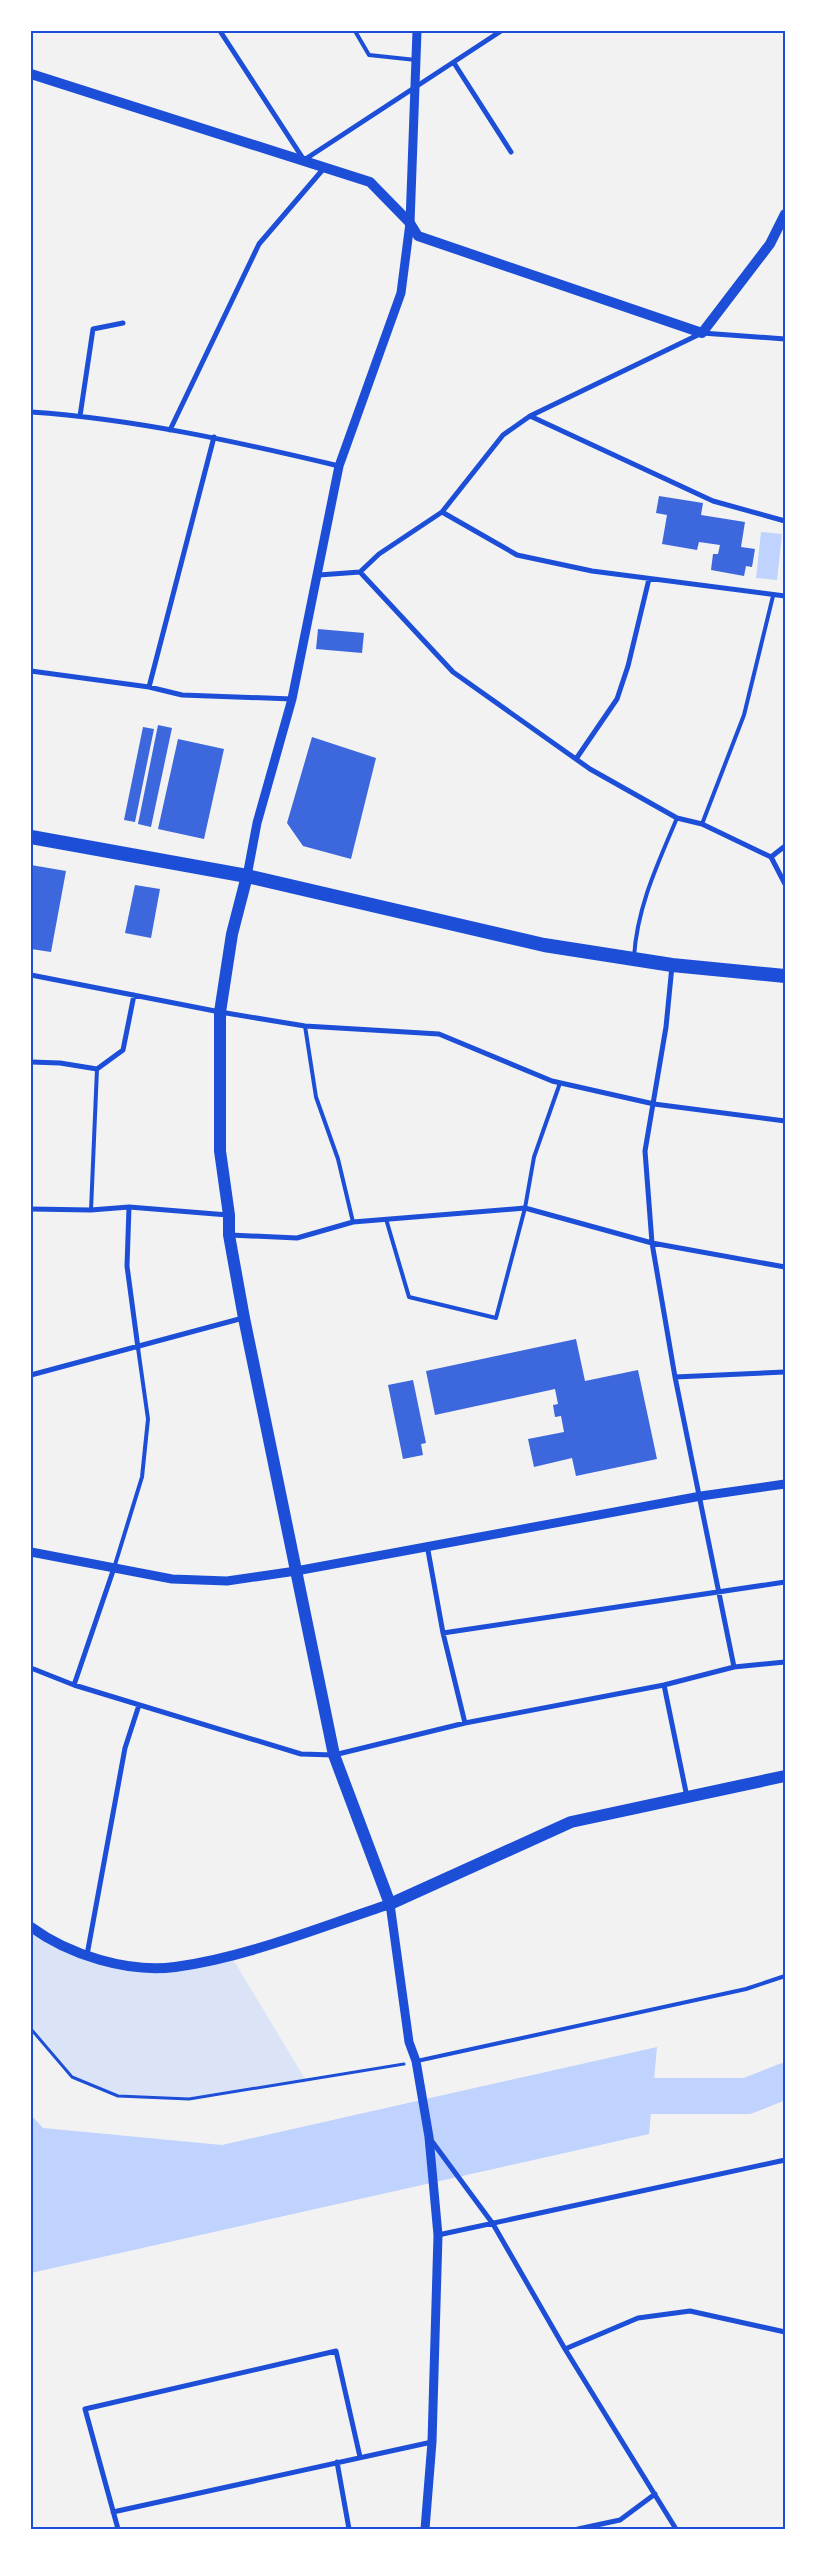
<svg xmlns="http://www.w3.org/2000/svg" width="816" height="2560" viewBox="0 0 816 2560" font-family="'Alegreya Sans',sans-serif">
<rect width="100%" height="100%" fill="#f2f2f2"/>
<!-- green -->
<path fill="#dbe4f7" d="M 31,1927 L 45,1937 L 133,1967 L 174,1967 L 231,1956 L 307,2082 L 189,2099 L 118,2096 L 72,2077 L 31,2029 Z"/>
<!-- water -->
<path fill="#bfd3fe" d="M 761,532 L 782,534 L 777,580 L 756,578 Z
M 657,2047 L 649,2134 L 31,2273 L 31,2115 L 43,2128 L 222,2145 Z"/>
<g fill="none" stroke-linecap="round" stroke-linejoin="round">
<!-- river -->
<path stroke="#bfd3fe" stroke-width="36" d="M 605,2101 L 633,2096 L 747,2096 L 785,2081"/>
</g>
<!-- building -->
<path fill="#3d67dc" d="M 659,496 L 703,503 L 701,515 L 745,522 L 741,547 L 755,549 L 752,567 L 746,566 L 744,576 L 711,570 L 713,554 L 718,554 L 720,545 L 699,542 L 697,550 L 662,544 L 667,515 L 656,513 Z
M 318,629 L 364,633 L 362,653 L 316,649 Z
M 158,725 L 172,728 L 151,827 L 138,824 Z
M 143,727 L 154,729 L 135,822 L 124,820 Z
M 312,737 L 376,758 L 351,859 L 303,846 L 287,823 Z
M 178,739 L 224,749 L 204,839 L 158,829 Z
M 31,865 L 66,871 L 51,952 L 31,949 Z
M 135,885 L 160,889 L 151,938 L 125,933 Z
M 576,1339 L 585,1381 L 638,1370 L 657,1459 L 576,1476 L 572,1458 L 534,1467 L 528,1439 L 564,1432 L 561,1416 L 555,1417 L 553,1405 L 558,1404 L 555,1389 L 435,1415 L 426,1371 Z
M 413,1380 L 426,1443 L 421,1444 L 423,1455 L 403,1459 L 388,1385 Z"/>
<g fill="none" stroke-linecap="round" stroke-linejoin="round">
<!-- path -->
<path stroke="#1d4ed8" stroke-width="3" d="M 31,2029 L 72,2077 L 118,2096 L 189,2099 L 404,2064"/>
<!-- service -->
<path stroke="#1d4ed8" stroke-width="4" d="M 355,31 L 369,55 L 416,60
M 702,824 L 744,715 L 773,596
M 634,957 C 637,907 658,863 677,818
M 305,1026 L 316,1097 L 338,1159 L 353,1222
M 91,1210 L 97,1069
M 386,1219 L 409,1297 L 496,1318 L 525,1208 L 534,1157 L 560,1083
M 114,1568 L 142,1477 L 148,1419 L 138,1348
M 417,2061 L 746,1989 L 785,1976"/>
<!-- minor -->
<path stroke="#1d4ed8" stroke-width="5" d="M 220,31 L 304,160 L 501,31
M 454,63 L 511,152
M 31,412 C 135,419 238,442 339,466
M 80,416 L 93,329 L 123,323
M 530,416 L 713,501 L 785,521
M 170,430 L 259,244 L 325,167
M 442,512 L 517,555 L 592,571 L 785,596
M 360,572 L 453,672 L 590,769 L 677,818 L 702,824 L 771,857 L 785,884
M 319,575 L 360,572 L 379,554 L 442,512 L 503,435 L 530,416 L 702,333 L 785,339
M 31,671 L 149,687 L 182,695 L 292,699
M 149,687 L 214,437
M 576,759 L 617,699 L 628,666 L 649,579
M 771,857 L 785,846
M 672,966 L 666,1027 L 645,1151 L 652,1243 L 675,1377 L 734,1667
M 31,975 L 220,1012 L 305,1026 L 439,1034 L 552,1081 L 654,1104 L 785,1121
M 31,1062 L 60,1063 L 97,1069 L 123,1050 L 134,995
M 129,1207 L 127,1266 L 138,1348
M 31,1209 L 91,1210 L 129,1207 L 228,1215
M 230,1235 L 297,1238 L 353,1222 L 525,1208 L 652,1243 L 785,1267
M 31,1375 L 243,1318
M 675,1377 L 785,1372
M 427,1545 L 443,1633 L 465,1723
M 443,1633 L 785,1582
M 31,1668 L 74,1685 L 301,1754 L 334,1755 L 465,1723 L 664,1685 L 734,1667 L 785,1662
M 74,1685 L 114,1568
M 664,1685 L 687,1797
M 87,1955 L 125,1748 L 139,1705
M 431,2140 L 493,2224 L 565,2349 L 676,2529
M 438,2235 L 785,2160
M 565,2349 L 638,2318 L 690,2311 L 785,2332
M 337,2462 L 349,2529
M 113,2512 L 432,2442
M 118,2529 L 85,2409 L 336,2351 L 360,2457
M 578,2529 L 620,2520 L 655,2494"/>
<!-- tertiary -->
<path stroke="#1d4ed8" stroke-width="9" d="M 247,876 L 257,823 L 292,699 L 339,466 L 401,293 L 410,223 L 417,31
M 31,1552 L 172,1579 L 227,1581 L 296,1571 L 701,1496 L 785,1484
M 390,1904 L 409,2042 L 416,2061 L 429,2137 L 438,2235 L 432,2442 L 425,2529"/>
<!-- secondary -->
<path stroke="#1d4ed8" stroke-width="10" d="M 31,74 L 370,182 L 410,223 L 418,236 L 702,333 L 770,244 L 785,214
M 31,1927 C 69,1955 128,1973 175,1967 C 248,1957 320,1927 390,1904"/>
<!-- primary -->
<path stroke="#1d4ed8" stroke-width="12" d="M 247,876 L 232,934 L 220,1012 L 220,1151 L 229,1215 L 229,1235 L 244,1318 L 334,1755 L 390,1904 L 571,1822 L 785,1776"/>
<!-- trunk -->
<path stroke="#1d4ed8" stroke-width="14" d="M 31,837 L 247,876 L 544,945 L 672,965 L 785,976"/>
</g>
<!-- border -->
<rect width="816" height="2560" fill="none" stroke="#ffffff" stroke-width="65"/>
<rect x="32" y="32" width="752" height="2496" fill="none" stroke="#1d4ed8" stroke-width="2"/>
</svg>
